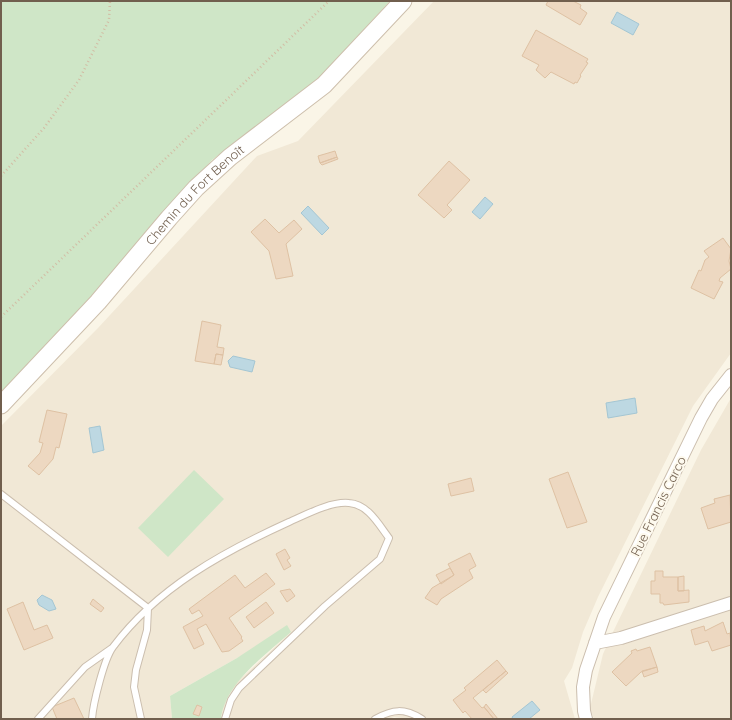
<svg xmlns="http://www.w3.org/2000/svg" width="732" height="720" viewBox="0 0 732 720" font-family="Quicksand,sans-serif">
<rect width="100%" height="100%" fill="#faf5e7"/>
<!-- residential -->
<path fill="#f1e8d6" d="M 434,1 L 731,1 L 731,353 L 693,406 L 598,597 L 583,632 L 572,668 L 564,681 L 575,719 L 409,719 L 394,717 L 388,719 L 221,719 L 223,706 L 235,684 L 291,632 L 237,658 L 170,696 L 172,719 L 1,719 L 1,426 L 98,328 L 257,156 L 298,141 Z
M 731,398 L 731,719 L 594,719 L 590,708 L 603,654 L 612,634 L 701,450 Z"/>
<!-- green -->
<path fill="#cfe6c7" d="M 1,1 L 390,1 L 320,77 L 212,160 L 91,298 L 1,392 Z
M 194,470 L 224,499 L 168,557 L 138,528 Z
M 287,625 L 291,632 C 266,655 225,683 221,719 L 172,719 L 170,696 L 237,658 Z"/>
<!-- water -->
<path fill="#bdd8e2" stroke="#a4c6d3" d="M 617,12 L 639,24 L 633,35 L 611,23 Z
M 485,197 L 493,204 L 480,219 L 472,212 Z
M 308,206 L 329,228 L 322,235 L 301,213 Z
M 233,356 L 255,361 L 252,372 L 230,367 L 228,361 Z
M 635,398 L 637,413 L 608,418 L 606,403 Z
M 100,426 L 104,450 L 93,453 L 89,428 Z
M 42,595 L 52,600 L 56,609 L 49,611 L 39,605 L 37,600 Z
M 532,701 L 540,710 L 529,719 L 513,719 L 512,717 Z"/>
<!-- building -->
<path fill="#edd8c1" stroke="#dec1a3" d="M 548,1 L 573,1 L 581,5 L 580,8 L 587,13 L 580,25 L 546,5 Z
M 536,30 L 588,59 L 586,62 L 588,63 L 580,75 L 581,76 L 577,83 L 575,82 L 574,84 L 551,72 L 545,78 L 536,70 L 539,65 L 522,56 Z
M 335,151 L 337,157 L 320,163 L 318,156 Z
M 337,157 L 338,159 L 322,165 L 320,163 Z
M 449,161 L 470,180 L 447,205 L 452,210 L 444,218 L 418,195 Z
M 265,219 L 279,233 L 294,220 L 302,229 L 286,244 L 293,276 L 276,279 L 269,251 L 251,232 Z
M 723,238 L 731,249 L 729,261 L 731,269 L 720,278 L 719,281 L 723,282 L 714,299 L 691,288 L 699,270 L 701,271 L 705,260 L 709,257 L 704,251 Z
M 202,321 L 221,325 L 217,347 L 224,348 L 223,355 L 216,354 L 214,364 L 195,361 Z
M 216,354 L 223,355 L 221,365 L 214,364 Z
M 47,410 L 67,414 L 59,448 L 56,447 L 53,459 L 39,475 L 28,466 L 40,453 L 43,443 L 39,442 Z
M 568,472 L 587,522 L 567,528 L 549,479 Z
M 471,478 L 474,491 L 451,496 L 448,484 Z
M 730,495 L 731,522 L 708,529 L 701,508 L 715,503 L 714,499 Z
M 285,549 L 290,558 L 287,560 L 291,566 L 284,570 L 276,554 Z
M 470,553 L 476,566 L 469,570 L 473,578 L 441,599 L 437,605 L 425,598 L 432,588 L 454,575 L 448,564 Z
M 450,568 L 454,575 L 441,584 L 436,575 Z
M 655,571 L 663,571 L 663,577 L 678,577 L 678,591 L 689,590 L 689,602 L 664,605 L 663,603 L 660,603 L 660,594 L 651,594 L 651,581 L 655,581 Z
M 266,573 L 275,584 L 229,618 L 242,637 L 241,638 L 243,641 L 229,651 L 222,652 L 206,624 L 197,629 L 204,644 L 194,649 L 183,627 L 203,616 L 199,610 L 192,614 L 189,609 L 235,575 L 245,588 Z
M 684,576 L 684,591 L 678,591 L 678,577 Z
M 290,589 L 295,596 L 287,602 L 280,591 Z
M 93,599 L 104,608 L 101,612 L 90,604 Z
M 23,602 L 34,630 L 47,625 L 53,638 L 24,650 L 7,609 Z
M 266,602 L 274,613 L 254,628 L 246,617 Z
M 723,622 L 727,634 L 730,633 L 731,645 L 712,651 L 708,641 L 695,645 L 691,630 L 704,626 L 705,631 Z
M 650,647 L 657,667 L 641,672 L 626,686 L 612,672 L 632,653 L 631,651 L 636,649 L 637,651 Z
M 497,660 L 506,671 L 473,698 L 482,708 L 484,707 L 494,719 L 472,719 L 465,711 L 463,713 L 453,700 L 466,690 L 464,688 Z
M 657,667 L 658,672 L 644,677 L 642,671 Z
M 506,671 L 508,673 L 486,693 L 483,690 Z
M 74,698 L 84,719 L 57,719 L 52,707 Z
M 486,704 L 498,719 L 494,719 L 484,707 Z
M 197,705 L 202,707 L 199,716 L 193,714 Z"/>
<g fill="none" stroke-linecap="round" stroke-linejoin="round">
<!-- lane casing -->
<g stroke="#cbbeae" stroke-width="8">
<path id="lane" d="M 1,494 L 148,608 L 147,630 L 136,670 L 134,687 L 141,719
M 38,719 L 85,667 L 112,648
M 92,719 C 93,704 104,659 113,647 C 157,588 223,552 289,522 C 305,515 331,501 349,503 C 368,504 379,525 389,538 L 380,559 L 325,606 L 239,688 L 231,700 L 225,719
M 375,719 C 393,709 404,708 422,719"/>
</g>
<!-- street casing -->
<g stroke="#cbbeae" stroke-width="14">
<path id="street" d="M 595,643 L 621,638 L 731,603
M 586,719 L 584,711 L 583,687 L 586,670 L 604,617 L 701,418 L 712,399 L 731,375"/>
</g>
<!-- secondary casing -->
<g stroke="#cdbfac" stroke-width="19">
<g id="secondary">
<path id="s1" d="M 1,405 L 98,302 L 169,218 L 196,188 L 230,157 L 324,85 L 403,1"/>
</g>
</g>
<!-- path -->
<path stroke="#d2bca4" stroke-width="2.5" stroke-dasharray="1 3" stroke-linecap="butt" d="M 1,176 L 44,128 L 79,80 L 109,20 L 110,1
M 1,317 L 329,1"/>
<!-- lane -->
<use href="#lane" stroke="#fff" stroke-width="6"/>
<!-- street -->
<use href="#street" stroke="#fff" stroke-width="12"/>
<!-- secondary -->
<use href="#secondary" stroke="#fff" stroke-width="17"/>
</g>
<g text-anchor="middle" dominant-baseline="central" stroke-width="4" stroke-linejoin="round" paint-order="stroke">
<!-- street labels -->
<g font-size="13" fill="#715f4e" stroke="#fdf9ed">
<text stroke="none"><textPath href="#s1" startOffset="286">Chemin du Fort Benoît</textPath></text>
<text transform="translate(658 506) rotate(-64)">Rue Francis Carco</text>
</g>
</g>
<!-- border -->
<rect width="732" height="720" fill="none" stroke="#715f4e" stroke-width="4"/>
</svg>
